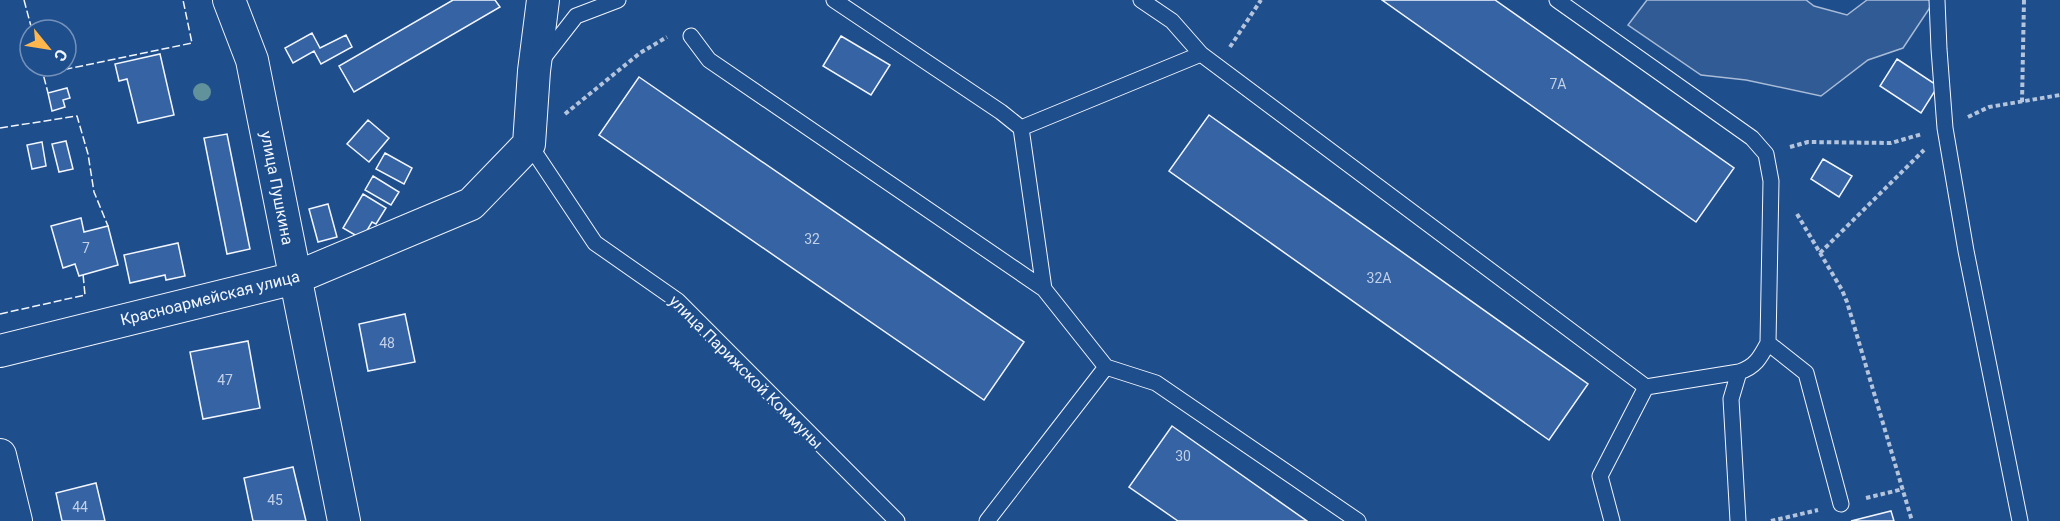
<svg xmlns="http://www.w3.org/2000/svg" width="2060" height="521" viewBox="0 0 2060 521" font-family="Roboto,sans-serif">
<rect width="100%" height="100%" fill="#1f4e8c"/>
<!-- built -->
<path fill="#305b95" stroke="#a8bbd7" stroke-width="1.5" d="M 1647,0 L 1806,0 L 1814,6 L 1847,15 L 1867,0 L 1932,0 L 1929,9 L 1903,48 L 1868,60 L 1821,96 L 1746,80 L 1701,75 L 1628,25 Z"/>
<!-- building -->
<path fill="#3563a3" stroke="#f2f6ff" stroke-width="1.5" d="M 453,0 L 495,0 L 500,7 L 354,92 L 339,66 Z
M 1382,0 L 1495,0 L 1734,168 L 1696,222 Z
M 312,33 L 320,48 L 346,35 L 352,47 L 321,64 L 314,51 L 293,63 L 285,48 Z
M 841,36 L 890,65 L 871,95 L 823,66 Z
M 160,54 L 174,115 L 138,123 L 127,79 L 119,81 L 115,64 Z
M 1897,59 L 1938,86 L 1921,113 L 1880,86 Z
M 639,77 L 1024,342 L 984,400 L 599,135 Z
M 67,88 L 70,98 L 63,100 L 65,107 L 52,111 L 48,93 Z
M 1209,115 L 1588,384 L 1549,440 L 1169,171 Z
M 368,120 L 389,138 L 369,162 L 347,144 Z
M 227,134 L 250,249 L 227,254 L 204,138 Z
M 66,141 L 73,169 L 59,172 L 52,144 Z
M 42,142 L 46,166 L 32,169 L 27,145 Z
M 385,153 L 412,168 L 404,184 L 376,169 Z
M 1823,159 L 1852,176 L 1839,197 L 1811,179 Z
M 373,176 L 399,192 L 391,205 L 365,190 Z
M 363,194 L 386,208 L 376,224 L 372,222 L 362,239 L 343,228 Z
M 328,204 L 337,237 L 318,242 L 309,209 Z
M 81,218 L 84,232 L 108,226 L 118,265 L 79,276 L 75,264 L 63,268 L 51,226 Z
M 178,243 L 185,276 L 166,280 L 165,275 L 130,283 L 124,255 Z
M 405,314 L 415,362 L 368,371 L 359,324 Z
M 248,341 L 260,408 L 203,419 L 190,352 Z
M 1172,426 L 1307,521 L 1178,521 L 1129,487 Z
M 293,467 L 306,521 L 253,521 L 244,478 Z
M 96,483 L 105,521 L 62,521 L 56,493 Z
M 1891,511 L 1894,521 L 1851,521 Z"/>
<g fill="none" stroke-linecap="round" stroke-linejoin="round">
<!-- lane casing -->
<g stroke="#f2f6ff" stroke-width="17">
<path id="lane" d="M 834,0 L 1001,112 L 1021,128 L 1201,54 L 1646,387 L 1739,372 C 1755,367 1760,358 1768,343 L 1771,181 L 1766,154 L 1752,138 L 1557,0
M 1141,0 L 1172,21 L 1201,54
M 1937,0 L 1939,49 L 1945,128 L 1966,251 L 2020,521
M 691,36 L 709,60 L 1044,289 L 1106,367 L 1156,383 L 1358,521
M 541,61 L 576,16 L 618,0
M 1021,128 L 1044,289
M 529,144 L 595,243 L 678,301 L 897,521
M 1768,343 L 1806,373 L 1841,504
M 987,521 L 1106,367
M 1612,521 L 1600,476 L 1646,387
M 1738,521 L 1731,399 L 1739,372"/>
</g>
<!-- street casing -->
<g stroke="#f2f6ff" stroke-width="34">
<path id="street" d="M 229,0 L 252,60 L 344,521
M 0,351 L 295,278 L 471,204 L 529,144 L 534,71 L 543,0
M 0,455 L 16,521"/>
</g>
<!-- path -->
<path stroke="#b3c4dc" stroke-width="4" stroke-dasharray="4.5 3" stroke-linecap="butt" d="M 1230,47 L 1261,0
M 2022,102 L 2024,0
M 565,114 L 640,53 L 667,37
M 1968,117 L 1989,107 L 2060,95
M 1790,147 L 1808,142 L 1891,143 L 1922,134
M 1797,214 L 1842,290 L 1847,302 L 1912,521
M 1820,253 L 1924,150
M 1866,498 L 1903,489
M 1771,521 L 1818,510"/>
<!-- lane -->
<use href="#lane" stroke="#1f4e8c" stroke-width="15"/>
<!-- street -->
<use href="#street" stroke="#1f4e8c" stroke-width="32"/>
<!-- fence -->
<path stroke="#f2f6ff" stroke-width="1.5" stroke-dasharray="8 3" stroke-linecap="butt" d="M 24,0 L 32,30
M 41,66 L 48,93
M 43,74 L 192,43 L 183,0
M 0,128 L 77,116 L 88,154 L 94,192 L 108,226
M 0,314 L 85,295 L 83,274"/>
</g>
<!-- trees -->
<circle fill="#61919a" cx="202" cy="92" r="9"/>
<g text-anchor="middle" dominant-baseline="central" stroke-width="4.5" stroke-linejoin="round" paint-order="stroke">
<!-- number labels -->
<g font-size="14" fill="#c3d1e8">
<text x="1558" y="84">7А</text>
<text x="812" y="239">32</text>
<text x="86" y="248">7</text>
<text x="1379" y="278">32А</text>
<text x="387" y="343">48</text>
<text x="225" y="380">47</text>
<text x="1183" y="456">30</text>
<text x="275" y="500">45</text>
<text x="80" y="507">44</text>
</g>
<!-- street labels -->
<g font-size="16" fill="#f2f6ff" stroke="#1f4e8c">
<text transform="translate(277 188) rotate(79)">улица Пушкина</text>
<text transform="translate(210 298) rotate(-14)">Красноармейская улица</text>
<text transform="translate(746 372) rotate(45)">улица Парижской Коммуны</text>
</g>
</g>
<!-- north arrow -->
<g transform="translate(48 48) rotate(120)"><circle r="28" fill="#1f4e8c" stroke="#7391ba" stroke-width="1.5"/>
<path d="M0-4.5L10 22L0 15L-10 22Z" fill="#ffb74d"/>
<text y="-9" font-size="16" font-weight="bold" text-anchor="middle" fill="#f2f6ff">С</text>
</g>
</svg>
